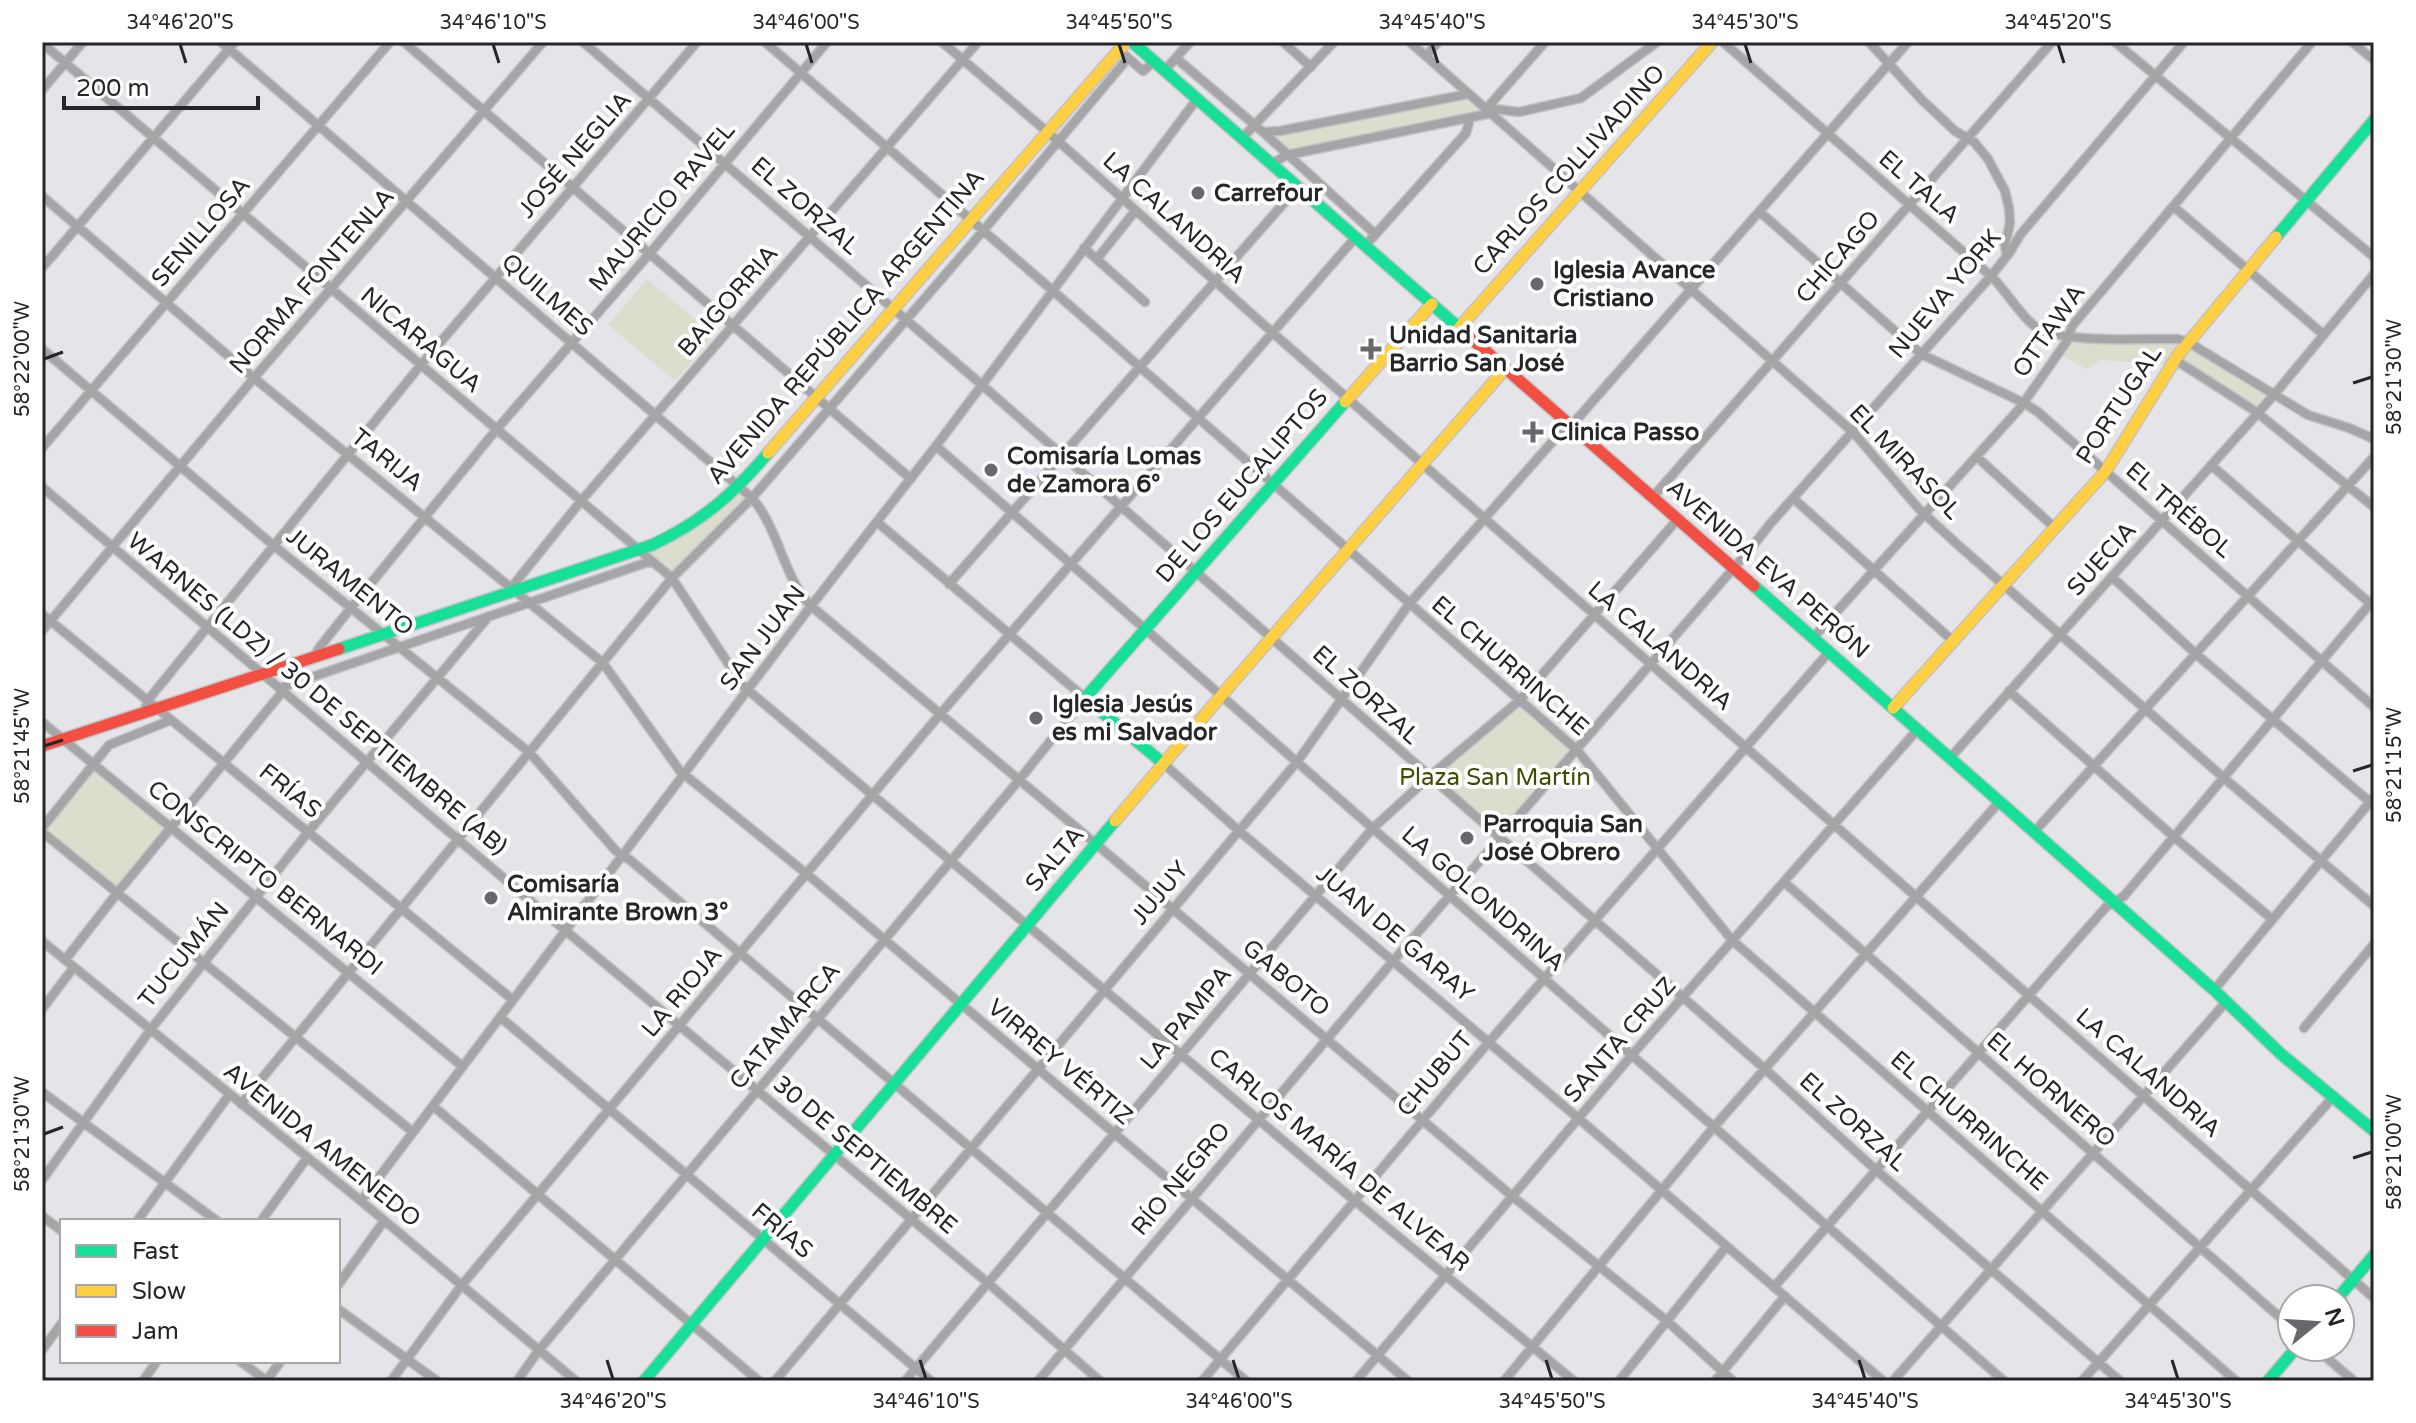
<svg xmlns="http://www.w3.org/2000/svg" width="2416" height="1423" viewBox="0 0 2416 1423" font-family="'Varela Round',sans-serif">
<rect width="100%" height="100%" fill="#e4e4e9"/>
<!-- green -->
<path fill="#dbdecc" d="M 1462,99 L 1476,107 L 1477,113 L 1292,151 L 1287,150 L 1273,138 L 1275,136 Z
M 647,279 L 714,335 L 675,381 L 608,325 Z
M 2070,339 L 2180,343 L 2181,344 L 2167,365 L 2101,360 L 2087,369 L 2059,354 Z
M 2190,347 L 2193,348 L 2267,396 L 2257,408 L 2179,360 Z
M 740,491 L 748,499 L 672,573 L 647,554 L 699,523 Z
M 1516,708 L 1523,708 L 1566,746 L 1568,753 L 1502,829 L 1495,829 L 1439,778 L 1441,774 Z
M 94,770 L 166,828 L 117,888 L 45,830 Z"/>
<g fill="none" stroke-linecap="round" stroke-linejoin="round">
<!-- street casing -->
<g stroke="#c3c2c6" stroke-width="11">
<path id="street" d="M 221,42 L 752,498 C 779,529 783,577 811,606 L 1096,844 L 1512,1196 L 1667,1321 L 1733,1381
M 404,42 L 911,479
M 583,42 L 982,385 L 1765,1069 L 1876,1170 L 2120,1381
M 765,42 L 1052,290 L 1577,750 L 1732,940 L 2236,1381
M 942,42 L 1058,141 L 1273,333 L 2374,1298
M 1283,42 L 1311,67
M 1410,42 L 1853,432 L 1919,509 L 1958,545 L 2224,778 L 2374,906
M 1723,42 L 1991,276 C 2006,290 2020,316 2036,327 C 2062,344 2144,338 2178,339 L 2188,342 L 2308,415 L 2349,428 L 2374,439
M 1869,42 L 1921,99 L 1955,131 L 1974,142 L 1988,159 L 2005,191 L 2009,208 L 2010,223 L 2005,245 L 2007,256
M 2115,42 L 2374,257
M 2352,42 L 2374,60
M 42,43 L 672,578 L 743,686 L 1355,1201 L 1574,1381
M 1126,56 L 1143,71 L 1155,61
M 1426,56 L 1438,42
M 1176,58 L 1263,132 L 1375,234
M 1165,70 L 1190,42
M 42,90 L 83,42
M 1487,108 L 1519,112 L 1581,98 L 1657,42
M 1487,108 L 1545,42
M 1263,132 L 1280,131 L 1468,94
M 1242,138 L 1334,42
M 1271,164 L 1287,155 L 1492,113
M 42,196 L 254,378 L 603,663 L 680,771 L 808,875 L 1408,1381
M 2174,207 L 2324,335
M 1760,212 L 1921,354 L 2024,403 L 2038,412 L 2374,707
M 1365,246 L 1466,133 L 1470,119
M 1084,248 L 1145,302
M 1097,259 L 1135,211
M 42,268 L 235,42
M 42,349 L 273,545 L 529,752 L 616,851 L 630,860 L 1246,1381
M 2174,359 L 2255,411 L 2374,507
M 936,446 L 2004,1381
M 42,448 L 390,42
M 1977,457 L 2055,528
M 2211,465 L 2373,606
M 42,487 L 566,931 L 988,1283 L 1100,1381
M 1652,498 L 2052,42
M 1794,499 L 1953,641
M 2112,577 L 2196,654 L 2370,802
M 949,584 L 1298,187
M 511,588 L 581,501 L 978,42
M 42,614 L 513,1000
M 42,631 L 254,378 L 543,42
M 1813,638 L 2020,408 L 2067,341 L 2072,326 L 2312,42
M 314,657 L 319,648 L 350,609 L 496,430 L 650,253 L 827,42
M 280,688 L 651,561
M 2009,691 L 2174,837 L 2272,919
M 144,712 L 148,700 L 420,366 L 697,42
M 42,722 L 462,1066
M 1950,758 L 2274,395 L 2374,274
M 1164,764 L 1238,830 L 1578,1118 L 1883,1381
M 42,828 L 109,745 L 171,720
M 2035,831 L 2374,457
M 42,832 L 413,1132
M 1784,882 L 2292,1328
M 42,941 L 361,1201 L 576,1381
M 65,960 L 118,892 L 283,691
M 2214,990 L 2374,797
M 42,1009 L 74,967
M 500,1017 L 931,1381
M 2304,1028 L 2374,944
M 42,1092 L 217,1221
M 241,1104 L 672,578 L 752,498 L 983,231 L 1128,58
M 433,1106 L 759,1381
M 42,1180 L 151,1029 L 309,831 L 489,616
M 361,1201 L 811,606 L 936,446 L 1197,99
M 42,1216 L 62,1231
M 137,1221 L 229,1095
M 261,1221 L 307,1158
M 338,1285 L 384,1221
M 1774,1287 L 2106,907 L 2124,896 L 2374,599
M 338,1309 L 437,1381
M 2314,1347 L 2354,1381
M 42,1350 L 62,1323
M 240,1361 L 267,1381
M 143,1381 L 157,1361
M 266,1381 L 281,1361
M 391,1381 L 461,1286 L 941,713 L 1355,238
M 517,1381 L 539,1350 L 1019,780 L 1085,698 L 877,522
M 775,1381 L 1297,762 L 1409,604 L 1561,432 L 1578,418 L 1908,42
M 905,1381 L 1372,829 L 1429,777 L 1520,700 L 1677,520
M 1038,1381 L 1393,961 L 1752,547 L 1770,524 L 1991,276 L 2010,252 L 2020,235 L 2184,42
M 1202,1381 L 1488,1043 L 1829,652
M 1356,1381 L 1631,1056 L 1918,729
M 1504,1381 L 1713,1128 L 2000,801
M 1619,1381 L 1726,1247
M 1715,1381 L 1785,1296
M 1893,1381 L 2226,1002
M 2082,1381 L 2334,1096"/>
</g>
<!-- fast casing -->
<g stroke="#c3c2c6" stroke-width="14">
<path id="fast" d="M 1132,42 L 1465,333
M 2276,237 L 2374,120
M 1754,586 L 2214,990 L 2281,1054 L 2374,1131
M 339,649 L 652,545 C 703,521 732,495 768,453
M 1164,764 L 1085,698 L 1345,402
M 2337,1299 L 2374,1255
M 644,1381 L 1115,821
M 2268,1381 L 2297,1347"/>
</g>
<!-- slow casing -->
<g stroke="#c3c2c6" stroke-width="14">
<path id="slow" d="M 1459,328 L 1712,42
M 1345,402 L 1432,304
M 768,453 L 1126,42
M 1893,708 L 2105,472 L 2178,355 L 2276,237
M 1115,821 L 1220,697 L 1505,369"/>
</g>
<!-- jam casing -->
<g stroke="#c3c2c6" stroke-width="14">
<path id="jam" d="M 1465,333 L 1754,586
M 42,746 L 339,649"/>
</g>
<!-- street -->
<use href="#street" stroke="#a5a5a8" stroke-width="8"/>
<!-- fast -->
<use href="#fast" stroke="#16e098" stroke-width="11"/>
<!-- slow -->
<use href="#slow" stroke="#ffcf43" stroke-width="11"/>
<!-- jam -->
<use href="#jam" stroke="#f24e42" stroke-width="11"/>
</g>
<!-- ticks -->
<path fill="none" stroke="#262529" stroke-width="3" d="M 180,44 L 186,63M 493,44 L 499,63M 806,44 L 812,63M 1119,44 L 1125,63M 1432,44 L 1438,63M 1745,44 L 1751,63M 2058,44 L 2064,63M 44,359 L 63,352M 2353,383 L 2372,377M 44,746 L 63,740M 2353,771 L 2372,765M 44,1134 L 63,1127M 2353,1158 L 2372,1152M 607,1360 L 613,1379M 920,1360 L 926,1379M 1233,1360 L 1239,1379M 1546,1360 L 1552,1379M 1859,1360 L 1865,1379M 2172,1360 L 2178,1379"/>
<!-- markers -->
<g fill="#68686c" stroke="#fff" stroke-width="3">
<circle cx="1198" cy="193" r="8"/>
<circle cx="1537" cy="284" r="8"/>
<path d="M1367 337h8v8h8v8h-8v8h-8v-8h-8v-8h8z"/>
<path d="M1529 420h8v8h8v8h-8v8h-8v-8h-8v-8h8z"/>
<circle cx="991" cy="470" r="8"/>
<circle cx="1036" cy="718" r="8"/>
<circle cx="1467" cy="838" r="8"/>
<circle cx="491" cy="898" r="8"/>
</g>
<g text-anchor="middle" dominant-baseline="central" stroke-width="8" stroke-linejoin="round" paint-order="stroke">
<!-- street labels -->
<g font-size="24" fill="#262529" stroke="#fff">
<text transform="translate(575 155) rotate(-49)">JOSÉ NEGLIA</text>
<text transform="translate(1569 170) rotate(-48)">CARLOS COLLIVADINO</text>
<text transform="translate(1919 187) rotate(41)">EL TALA</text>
<text transform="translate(805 206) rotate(41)">EL ZORZAL</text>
<text transform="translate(662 207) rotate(-50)">MAURICIO RAVEL</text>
<text transform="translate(1174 218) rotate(42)">LA CALANDRIA</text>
<text transform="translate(201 232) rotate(-49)">SENILLOSA</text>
<text transform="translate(1838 257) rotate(-49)">CHICAGO</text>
<text transform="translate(312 281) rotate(-49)">NORMA FONTENLA</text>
<text transform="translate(1945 294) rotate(-50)">NUEVA YORK</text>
<text transform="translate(547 295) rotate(41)">QUILMES</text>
<text transform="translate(728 301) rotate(-49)">BAIGORRIA</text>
<text transform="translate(846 327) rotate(-49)">AVENIDA REPÚBLICA ARGENTINA</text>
<text transform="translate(2049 331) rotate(-55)">OTTAWA</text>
<text transform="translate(421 340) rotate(40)">NICARAGUA</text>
<text transform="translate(2119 405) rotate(-57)">PORTUGAL</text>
<text transform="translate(387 460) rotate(39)">TARIJA</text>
<text transform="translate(1905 462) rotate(46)">EL MIRASOL</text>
<text transform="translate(1242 486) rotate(-49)">DE LOS EUCALIPTOS</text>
<text transform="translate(2179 510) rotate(41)">EL TRÉBOL</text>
<text transform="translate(2102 559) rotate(-48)">SUECIA</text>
<text transform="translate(1768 569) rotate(41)">AVENIDA EVA PERÓN</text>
<text transform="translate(350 582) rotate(39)">JURAMENTO</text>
<text transform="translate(763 638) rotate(-53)">SAN JUAN</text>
<text transform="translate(1660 646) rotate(41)">LA CALANDRIA</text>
<text transform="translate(1510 666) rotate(41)">EL CHURRINCHE</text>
<text transform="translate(317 694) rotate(40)">WARNES (LDZ) / 30 DE SEPTIEMBRE (AB)</text>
<text transform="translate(1366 695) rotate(42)">EL ZORZAL</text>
<text transform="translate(290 791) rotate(39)">FRÍAS</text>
<text transform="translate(1055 859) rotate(-50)">SALTA</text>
<text transform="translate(265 878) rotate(39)">CONSCRIPTO BERNARDI</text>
<text transform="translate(1160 893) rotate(-50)">JUJUY</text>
<text transform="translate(1483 899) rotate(41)">LA GOLONDRINA</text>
<text transform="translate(1395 934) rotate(40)">JUAN DE GARAY</text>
<text transform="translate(184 955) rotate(-51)">TUCUMÁN</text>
<text transform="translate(1286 978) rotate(40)">GABOTO</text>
<text transform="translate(682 992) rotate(-50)">LA RIOJA</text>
<text transform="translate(1186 1018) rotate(-50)">LA PAMPA</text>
<text transform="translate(785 1026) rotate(-50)">CATAMARCA</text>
<text transform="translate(1620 1040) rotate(-49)">SANTA CRUZ</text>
<text transform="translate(1060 1062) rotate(40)">VIRREY VÉRTIZ</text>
<text transform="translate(2148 1073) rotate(41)">LA CALANDRIA</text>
<text transform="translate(1435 1074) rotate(-50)">CHUBUT</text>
<text transform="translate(2051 1090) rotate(41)">EL HORNERO</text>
<text transform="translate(1969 1121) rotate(41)">EL CHURRINCHE</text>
<text transform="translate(1853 1122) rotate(42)">EL ZORZAL</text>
<text transform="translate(322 1145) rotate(39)">AVENIDA AMENEDO</text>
<text transform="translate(865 1155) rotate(40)">30 DE SEPTIEMBRE</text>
<text transform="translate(1339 1160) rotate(40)">CARLOS MARÍA DE ALVEAR</text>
<text transform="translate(1181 1179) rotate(-50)">RÍO NEGRO</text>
<text transform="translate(782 1231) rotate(40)">FRÍAS</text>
</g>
<!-- poi labels -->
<g font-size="24" font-weight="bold" fill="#262529" stroke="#fff" text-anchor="start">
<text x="1214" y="193">Carrefour</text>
<text x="1553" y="270">Iglesia Avance<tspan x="1553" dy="28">Cristiano</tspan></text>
<text x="1389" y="335">Unidad Sanitaria<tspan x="1389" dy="28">Barrio San José</tspan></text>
<text x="1551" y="432">Clinica Passo</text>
<text x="1007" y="456">Comisaría Lomas<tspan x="1007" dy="28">de Zamora 6°</tspan></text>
<text x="1052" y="704">Iglesia Jesús<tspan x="1052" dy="28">es mi Salvador</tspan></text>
<text x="1483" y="824">Parroquia San<tspan x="1483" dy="28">José Obrero</tspan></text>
<text x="507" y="884">Comisaría<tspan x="507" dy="28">Almirante Brown 3°</tspan></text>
</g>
<!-- park labels -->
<g font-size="24" fill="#444a03" stroke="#fff">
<text x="1495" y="777">Plaza San Martín</text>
</g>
</g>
<!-- border -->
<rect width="2416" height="1423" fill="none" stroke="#ffffff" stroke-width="88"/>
<!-- legend -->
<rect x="60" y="1219" width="280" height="144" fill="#ffffff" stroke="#a8a8a9" stroke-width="2"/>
<rect x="76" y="1245" width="40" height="12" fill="#16e098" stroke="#a8a8a9" stroke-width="2"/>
<text x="132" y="1259" font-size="24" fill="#262529">Fast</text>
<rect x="76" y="1285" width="40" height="12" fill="#ffcf43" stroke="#a8a8a9" stroke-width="2"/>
<text x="132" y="1299" font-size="24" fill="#262529">Slow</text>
<rect x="76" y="1325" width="40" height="12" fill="#f24e42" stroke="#a8a8a9" stroke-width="2"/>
<text x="132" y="1339" font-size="24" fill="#262529">Jam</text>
<!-- north arrow -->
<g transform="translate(2316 1323) rotate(72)"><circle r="38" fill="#ffffff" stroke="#a8a8a9" stroke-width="2"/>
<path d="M0-6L14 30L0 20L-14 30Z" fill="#68686c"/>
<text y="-12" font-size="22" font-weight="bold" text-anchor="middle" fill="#262529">N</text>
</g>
<!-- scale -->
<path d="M64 96v12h194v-12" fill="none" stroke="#262529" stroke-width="4"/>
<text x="76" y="96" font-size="24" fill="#262529" stroke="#ffffff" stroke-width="6" paint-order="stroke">200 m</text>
<rect x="44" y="44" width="2328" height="1335" fill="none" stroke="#262529" stroke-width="3"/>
<g font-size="20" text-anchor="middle" fill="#262529">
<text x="180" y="29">34°46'20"S</text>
<text x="493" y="29">34°46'10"S</text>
<text x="806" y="29">34°46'00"S</text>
<text x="1119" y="29">34°45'50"S</text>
<text x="1432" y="29">34°45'40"S</text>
<text x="1745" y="29">34°45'30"S</text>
<text x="2058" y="29">34°45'20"S</text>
<text transform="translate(22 359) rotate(-90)" y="7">58°22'00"W</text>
<text transform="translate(2394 377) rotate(-90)" y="7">58°21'30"W</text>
<text transform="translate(22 746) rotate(-90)" y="7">58°21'45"W</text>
<text transform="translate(2394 765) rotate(-90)" y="7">58°21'15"W</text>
<text transform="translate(22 1134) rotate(-90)" y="7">58°21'30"W</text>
<text transform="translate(2394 1152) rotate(-90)" y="7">58°21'00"W</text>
<text x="613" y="1408">34°46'20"S</text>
<text x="926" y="1408">34°46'10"S</text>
<text x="1239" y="1408">34°46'00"S</text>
<text x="1552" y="1408">34°45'50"S</text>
<text x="1865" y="1408">34°45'40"S</text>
<text x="2178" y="1408">34°45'30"S</text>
</g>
</svg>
